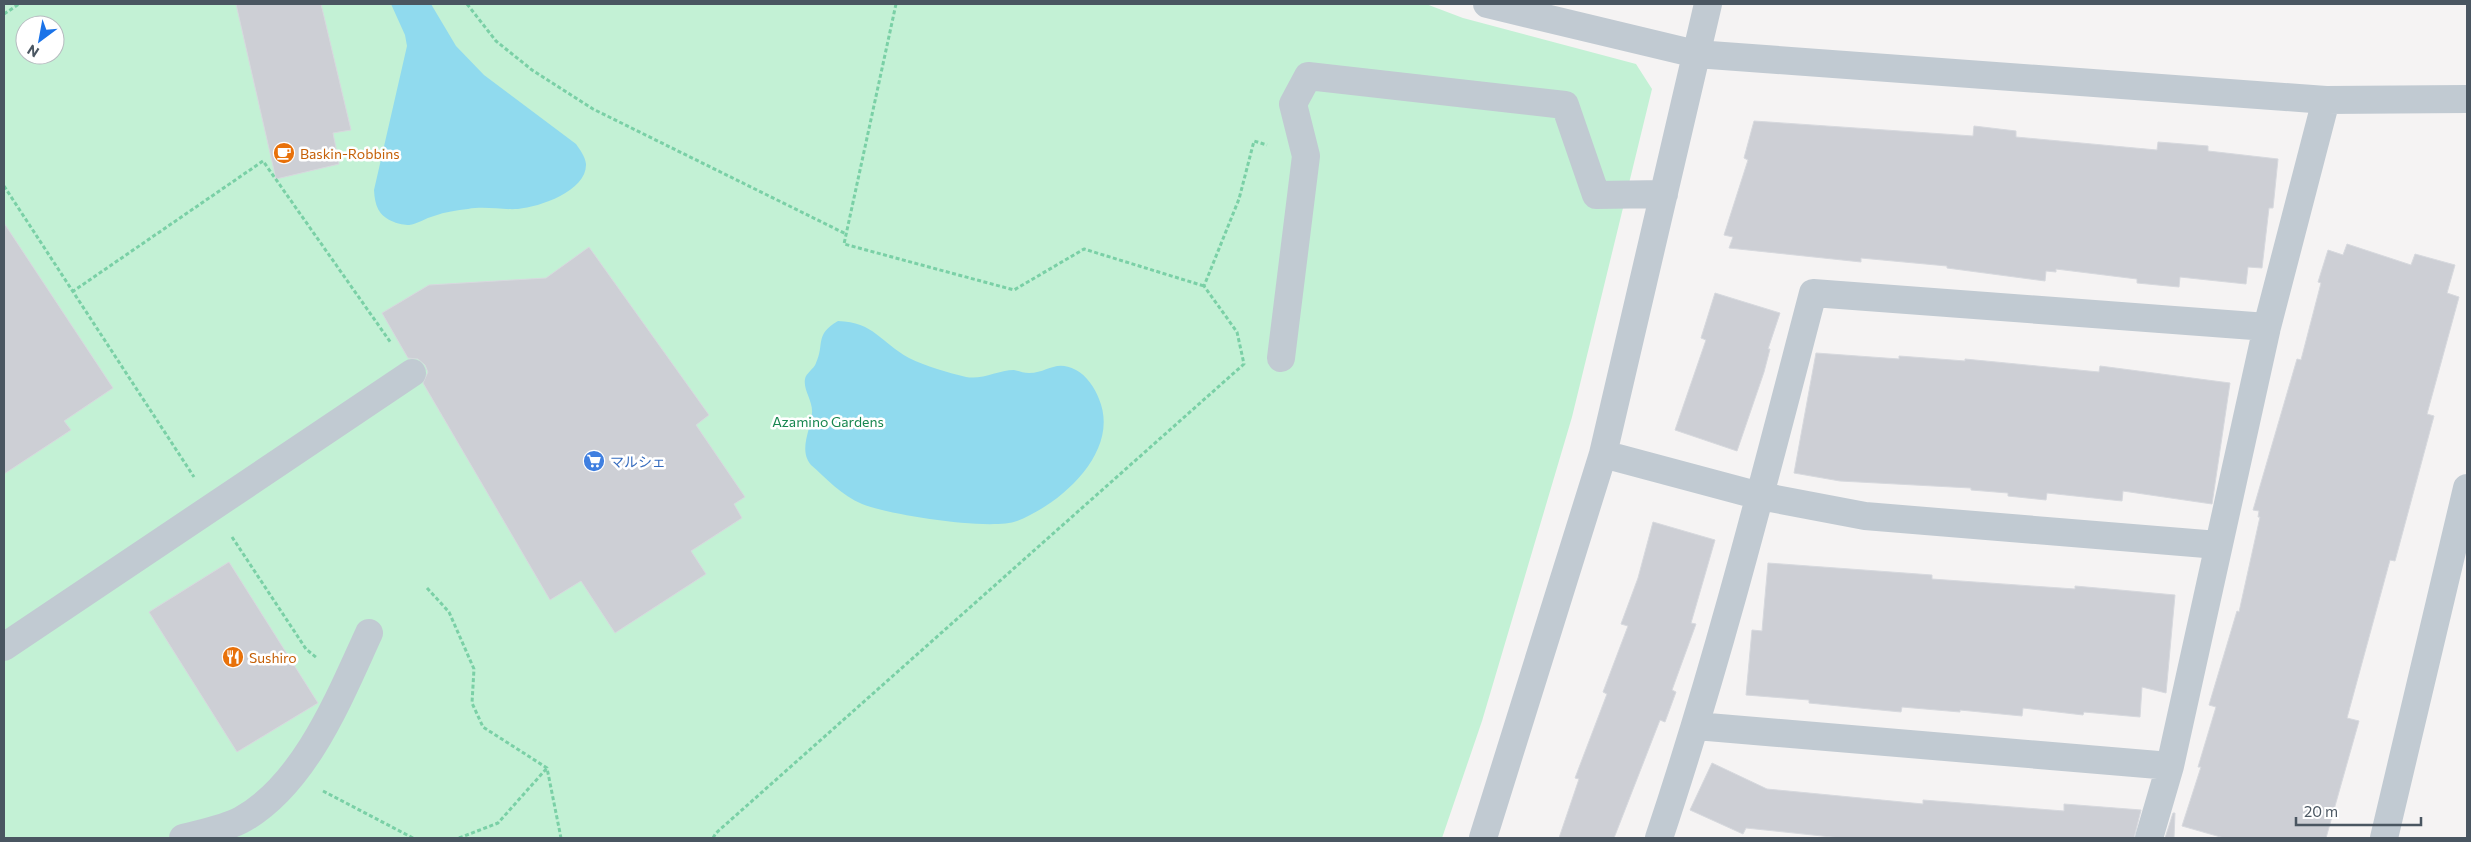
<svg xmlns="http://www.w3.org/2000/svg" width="2471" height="842" viewBox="0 0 2471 842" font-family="Commissioner,'Noto Sans JP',sans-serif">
<rect width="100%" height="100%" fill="#f5f3f3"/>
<!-- green -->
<path fill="#c3f1d5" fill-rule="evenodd" d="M 4,4 L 1426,4 L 1463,18 L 1636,64 L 1652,89 L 1572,417 L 1482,721 L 1442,838 L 4,838 ZM 25,25 L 55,25 L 55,55 L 25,55 Z"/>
<!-- water -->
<path fill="#90daee" d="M 391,4 L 431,4 L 456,46 L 484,75 L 576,144 C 580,150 585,156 586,164 C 587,191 540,207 518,209 C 501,210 485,206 468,209 C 457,210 445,212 434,216 C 426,218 417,224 409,225 C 405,225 398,224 394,222 C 378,216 375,205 374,190 L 407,46 L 405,35 Z
M 838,321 C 874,322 880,342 909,358 C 925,366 949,373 966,377 C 983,380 998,370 1014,370 C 1019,371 1024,373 1029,373 C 1048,373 1055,359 1076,370 C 1086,375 1095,388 1099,399 C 1121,451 1061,504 1017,521 C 990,531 890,515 862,504 C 842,496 826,478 811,465 C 798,449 811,430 812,413 C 813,401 803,390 805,379 C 806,373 814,369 816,363 C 825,344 814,335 838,321 Z"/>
<!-- building -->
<path fill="#cdcfd5" stroke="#d7d9de" d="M 236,4 L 321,4 L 351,130 L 333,133 L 339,164 L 276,179 Z
M 1754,121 L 1973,136 L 1974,126 L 2016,131 L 2016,137 L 2157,150 L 2158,142 L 2208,146 L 2208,151 L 2278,159 L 2273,208 L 2269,208 L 2262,268 L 2248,267 L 2246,284 L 2180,277 L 2179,287 L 2137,283 L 2137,279 L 2056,269 L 2056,272 L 2046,271 L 2045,281 L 1947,268 L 1947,266 L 1861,258 L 1861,262 L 1729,248 L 1733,237 L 1724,235 L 1748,160 L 1744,158 Z
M 4,223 L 113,388 L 64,421 L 71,430 L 4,474 Z
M 2347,244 L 2411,265 L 2415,254 L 2455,265 L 2447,293 L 2459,297 L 2427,414 L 2434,416 L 2395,561 L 2390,560 L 2347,718 L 2359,721 L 2326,838 L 2224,838 L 2182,826 L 2201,767 L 2198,767 L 2216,707 L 2209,705 L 2237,611 L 2239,612 L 2260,517 L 2258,517 L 2259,511 L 2253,510 L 2297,359 L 2301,360 L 2321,283 L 2318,282 L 2328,250 L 2343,255 Z
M 589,247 L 709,415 L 696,425 L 745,497 L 734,504 L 742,518 L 691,551 L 706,574 L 615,633 L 581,581 L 550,600 L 423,383 L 428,372 L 425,365 L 418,359 L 408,358 L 382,313 L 429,285 L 546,278 Z
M 1715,293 L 1780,313 L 1768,349 L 1770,349 L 1764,372 L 1737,451 L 1675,430 L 1706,340 L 1701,338 Z
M 1816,353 L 1899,359 L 1899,356 L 1965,361 L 1965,359 L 2099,372 L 2100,366 L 2230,383 L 2212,504 L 2123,491 L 2122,501 L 2047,493 L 2046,500 L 2008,496 L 2008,493 L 1971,490 L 1971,488 L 1840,481 L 1794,473 Z
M 1653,522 L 1715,540 L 1691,623 L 1696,624 L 1672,690 L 1676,692 L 1665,722 L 1660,720 L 1614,838 L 1559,838 L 1579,779 L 1575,778 L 1607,694 L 1603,692 L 1628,626 L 1621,624 L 1638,578 Z
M 229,562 L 318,703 L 237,752 L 149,612 Z
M 1768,563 L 1932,575 L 1932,579 L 2075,589 L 2075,586 L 2175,595 L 2166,693 L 2142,687 L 2140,717 L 2084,712 L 2083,715 L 2023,708 L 2022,716 L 1960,710 L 1960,712 L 1902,707 L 1901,712 L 1809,703 L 1809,700 L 1746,695 L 1752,630 L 1762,631 Z
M 1712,763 L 1767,789 L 1923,804 L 1923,800 L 2064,811 L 2064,804 L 2141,810 L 2134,838 L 1841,838 L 1746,828 L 1743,834 L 1690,810 Z
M 2173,813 L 2175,813 L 2174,838 L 2165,838 Z"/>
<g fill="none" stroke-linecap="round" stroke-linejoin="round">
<!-- path -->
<path stroke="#7ad0a6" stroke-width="3" stroke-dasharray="4 2.5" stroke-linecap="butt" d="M 467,4 L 496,41 L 532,70 L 593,109 L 846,234
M 896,4 L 844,244 L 1014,290 L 1084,249 L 1204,286
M 4,14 L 19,4
M 4,186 L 194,477
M 72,292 L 263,161 L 391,343
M 232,537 L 306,649 L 317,658
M 427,588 L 449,612 L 474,669 L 472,703 L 483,727 L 547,768 L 561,838
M 323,791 L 413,838
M 459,838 L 498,823 L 547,768
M 713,838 L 716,833 L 1244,364 L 1237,332 L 1204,286 L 1239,199 L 1254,141 L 1267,145"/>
<!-- minor -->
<path stroke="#c1cad2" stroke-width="28" d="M 1487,4 L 1696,54 L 2326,100 L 2467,99
M 1281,358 L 1306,156 L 1293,104 L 1308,76 L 1565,105 L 1596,195 L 1664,194
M 1603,454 L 1760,496 L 1865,516 L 2218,545
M 4,647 L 412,373
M 1696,726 L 2170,766
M 183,838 C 201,833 224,829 241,820 C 305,785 340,696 369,633
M 1483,838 L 1603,454 L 1708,4
M 1659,838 C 1719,659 1765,476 1813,293 L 2267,327
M 2149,838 L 2170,766 L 2267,327 L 2326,100
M 2384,838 L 2467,488"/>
</g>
<!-- icons -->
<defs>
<g id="cafe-disc" transform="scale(1.125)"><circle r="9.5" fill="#e8710a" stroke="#fff"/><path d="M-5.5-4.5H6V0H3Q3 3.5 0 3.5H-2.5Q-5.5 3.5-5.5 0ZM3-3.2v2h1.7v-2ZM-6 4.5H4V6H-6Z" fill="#fff"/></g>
<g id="supermarket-disc" transform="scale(1.125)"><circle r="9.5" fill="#3f7fe0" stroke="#fff"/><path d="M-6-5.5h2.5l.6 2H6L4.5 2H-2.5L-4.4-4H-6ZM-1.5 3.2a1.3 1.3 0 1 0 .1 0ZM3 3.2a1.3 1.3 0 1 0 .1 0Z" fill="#fff"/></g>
<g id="restaurant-disc" transform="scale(1.125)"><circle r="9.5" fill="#e8710a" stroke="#fff"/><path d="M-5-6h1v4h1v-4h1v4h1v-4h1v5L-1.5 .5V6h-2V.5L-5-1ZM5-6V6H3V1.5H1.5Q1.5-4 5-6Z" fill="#fff"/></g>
</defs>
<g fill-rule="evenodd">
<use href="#cafe-disc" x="284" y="153"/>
<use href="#supermarket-disc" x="594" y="461"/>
<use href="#restaurant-disc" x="233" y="657"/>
</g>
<g text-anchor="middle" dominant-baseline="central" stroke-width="5" stroke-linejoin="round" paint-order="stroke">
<!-- food labels -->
<g font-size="14" fill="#c56008" stroke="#fff" text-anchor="start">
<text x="300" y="153">Baskin-Robbins</text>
<text x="249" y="657">Sushiro</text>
</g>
<!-- park labels -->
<g font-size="14" fill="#17864f" stroke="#fff">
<text x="828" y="421">Azamino Gardens</text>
</g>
<!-- shop labels -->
<g font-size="14" fill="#366cbe" stroke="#fff" text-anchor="start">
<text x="610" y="461">マルシェ</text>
</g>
</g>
<!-- border -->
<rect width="2471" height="842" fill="none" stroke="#4a5661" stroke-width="10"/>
<!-- north arrow -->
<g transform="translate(40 40) rotate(212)"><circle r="24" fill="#ffffff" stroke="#b7bbc0"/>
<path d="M0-4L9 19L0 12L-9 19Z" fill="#1a73e8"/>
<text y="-8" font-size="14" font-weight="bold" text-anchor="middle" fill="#4a5661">N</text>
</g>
<!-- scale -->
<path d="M2296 817v8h125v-8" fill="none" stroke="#4a5661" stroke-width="2.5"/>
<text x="2304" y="817" font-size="15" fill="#4a5661" stroke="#ffffff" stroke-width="4" paint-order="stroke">20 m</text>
</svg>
